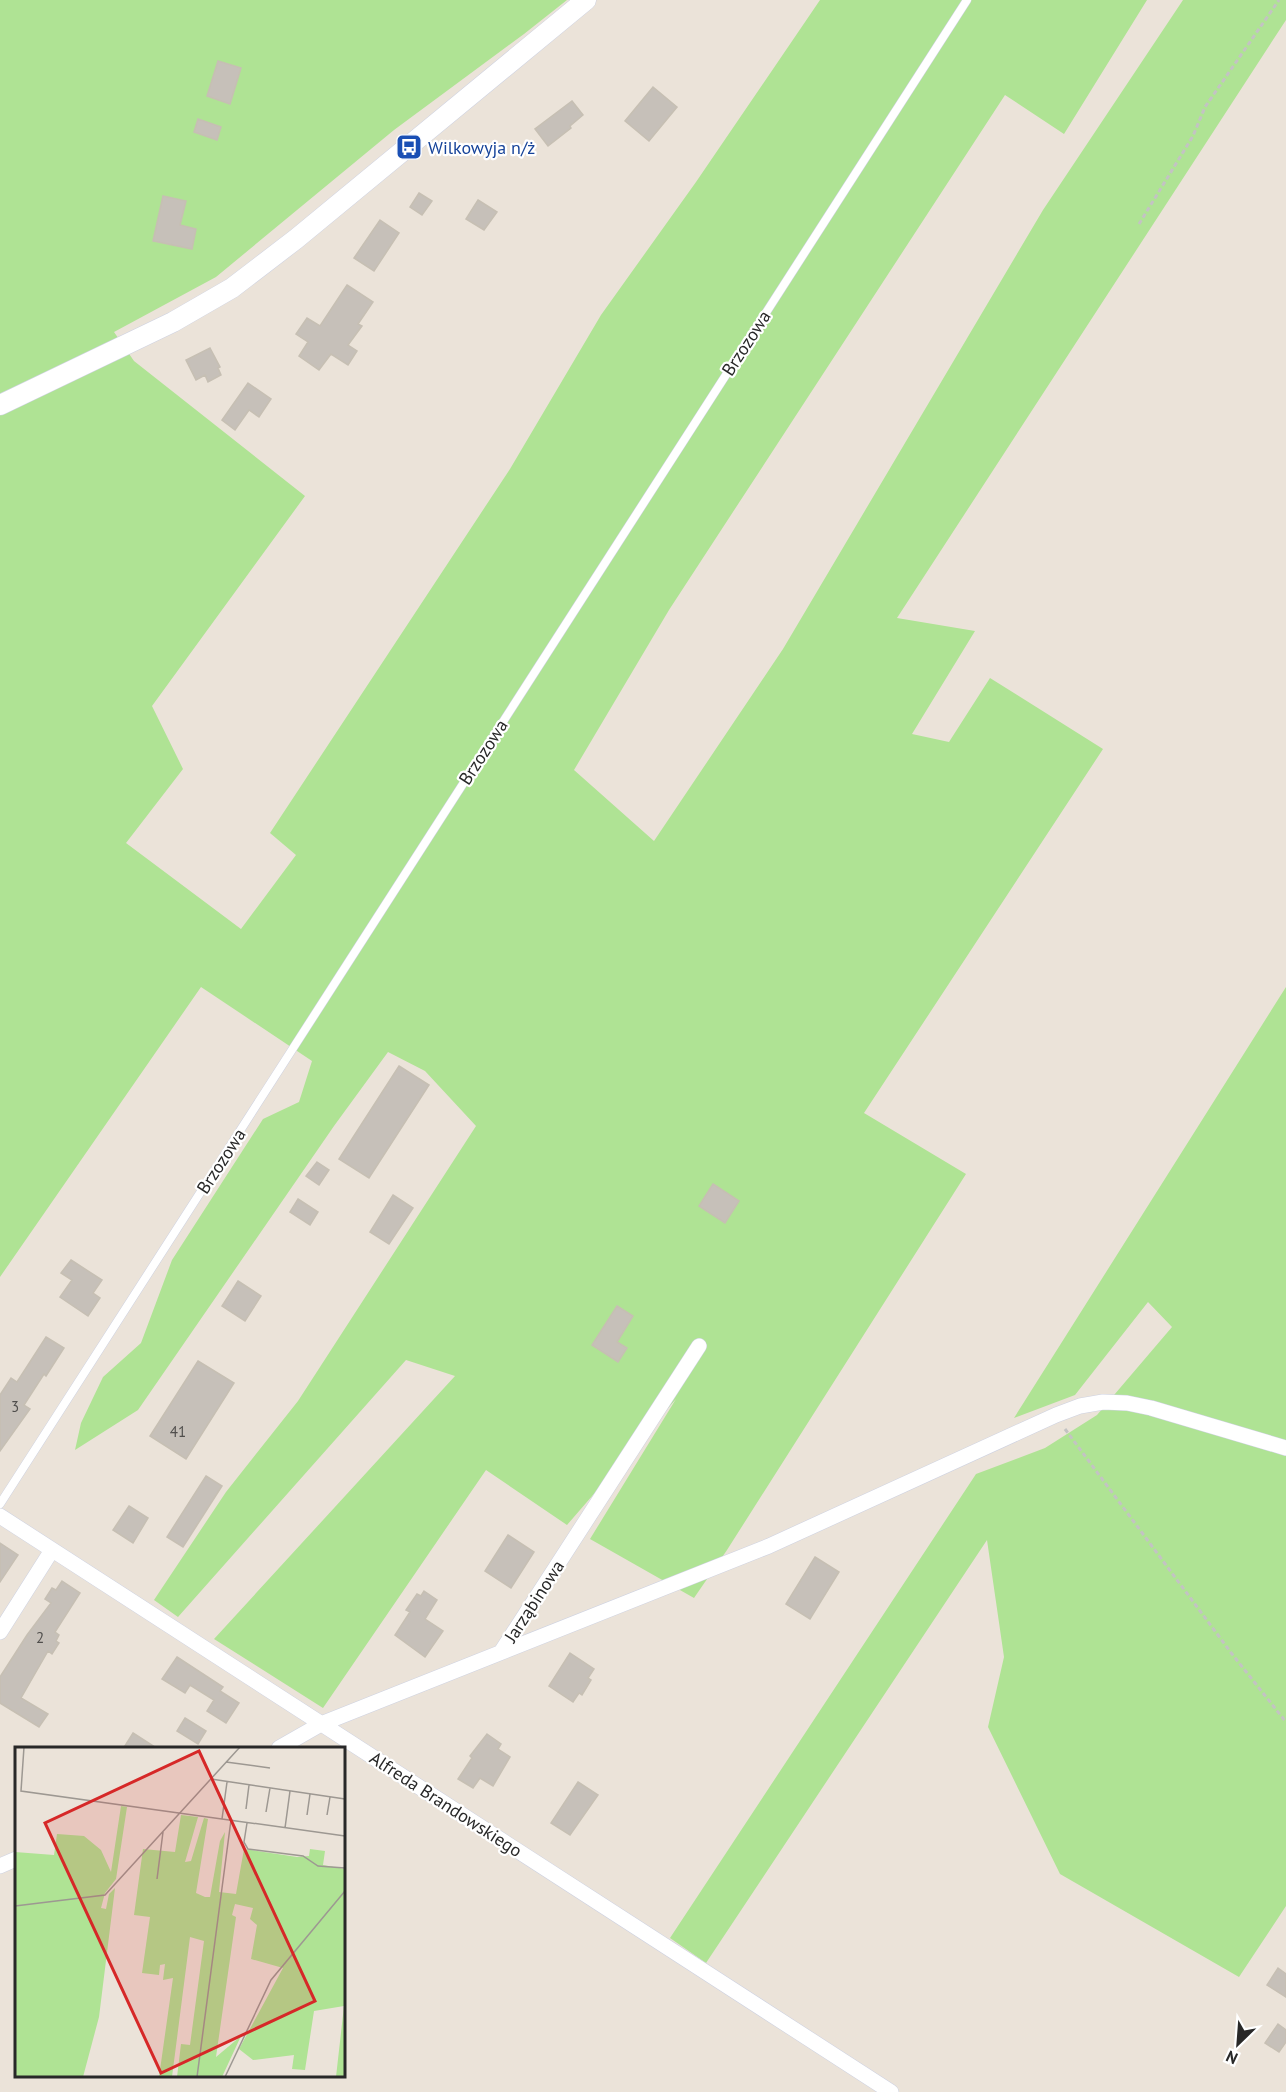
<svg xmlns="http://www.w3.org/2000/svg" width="1286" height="2092" viewBox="0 0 1286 2092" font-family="'PT Sans',sans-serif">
<rect width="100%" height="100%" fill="#ebe3d9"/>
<!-- green -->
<path fill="#afe394" d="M 0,0 L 567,0 L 524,34 L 394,130 L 216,277 L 114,332 L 134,361 L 305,496 L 152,706 L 183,769 L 126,843 L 241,929 L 296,855 L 270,833 L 510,469 L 601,315 L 696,182 L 820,0 L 1147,0 L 1064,134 L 1005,95 L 669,610 L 574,770 L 654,841 L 783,649 L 1043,210 L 1183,0 L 1286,0 L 1286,20 L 897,618 L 975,631 L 912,734 L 949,742 L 990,678 L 1103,749 L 864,1113 L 966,1174 L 727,1550 L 694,1598 L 590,1539 L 676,1399 L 567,1525 L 486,1470 L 323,1708 L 214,1639 L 455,1376 L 406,1360 L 178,1617 L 154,1600 L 226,1492 L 298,1401 L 476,1126 L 425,1071 L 388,1052 L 334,1126 L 138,1410 L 75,1450 L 81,1423 L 103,1377 L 141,1343 L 172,1260 L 263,1119 L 299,1102 L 312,1061 L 201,987 L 0,1277 Z
M 1286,987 L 1286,1906 L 1239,1977 L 1060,1874 L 988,1727 L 1004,1657 L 987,1540 L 706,1963 L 670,1938 L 976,1474 L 1045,1448 L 1097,1415 L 1172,1327 L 1148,1302 L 1075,1395 L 1014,1418 Z"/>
<!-- building -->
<path fill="#c6c0b9" stroke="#c6bfb3" stroke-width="1.5" d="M 218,61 L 241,68 L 230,104 L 207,96 Z
M 653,87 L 677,107 L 649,141 L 625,121 Z
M 572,101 L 583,115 L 570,126 L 571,128 L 548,146 L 535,129 Z
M 198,119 L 221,127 L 217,140 L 194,132 Z
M 419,193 L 432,201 L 422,215 L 410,207 Z
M 163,196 L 186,201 L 180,225 L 196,229 L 192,249 L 153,241 Z
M 478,200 L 497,212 L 484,230 L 466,219 Z
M 380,220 L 399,233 L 374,271 L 354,258 Z
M 347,285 L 373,302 L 358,324 L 362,326 L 348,345 L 357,351 L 348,365 L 331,354 L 319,370 L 299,356 L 308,342 L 296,334 L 307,318 L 320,326 Z
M 210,348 L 220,367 L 218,368 L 221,375 L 208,382 L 205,375 L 196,380 L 186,360 Z
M 248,383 L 271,399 L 259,417 L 249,410 L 235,430 L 222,420 Z
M 399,1066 L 429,1085 L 369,1178 L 339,1159 Z
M 317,1162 L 329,1170 L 319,1185 L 306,1176 Z
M 713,1184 L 739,1201 L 725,1223 L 699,1206 Z
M 393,1195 L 413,1208 L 389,1244 L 370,1232 Z
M 298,1199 L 318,1212 L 310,1225 L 290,1212 Z
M 71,1260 L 102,1280 L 93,1293 L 100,1298 L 88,1316 L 60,1297 L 72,1280 L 61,1273 Z
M 238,1281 L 261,1296 L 245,1321 L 222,1306 Z
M 617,1306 L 633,1316 L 617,1342 L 627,1348 L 618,1362 L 592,1345 Z
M 46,1337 L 64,1348 L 46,1376 L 44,1374 L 24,1405 L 30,1409 L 0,1451 L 0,1395 L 11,1378 L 17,1382 Z
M 198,1361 L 234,1383 L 186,1459 L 150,1436 Z
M 206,1476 L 222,1486 L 183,1547 L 167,1537 Z
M 129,1506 L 148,1518 L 133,1543 L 113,1530 Z
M 508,1535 L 534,1552 L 511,1588 L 485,1571 Z
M 0,1543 L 18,1555 L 0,1582 Z
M 815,1557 L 839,1572 L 810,1619 L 786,1604 Z
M 62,1581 L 80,1593 L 55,1632 L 59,1635 L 56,1641 L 59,1643 L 52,1654 L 48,1651 L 21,1698 L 48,1714 L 39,1727 L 0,1703 L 0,1677 L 27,1635 L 51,1603 L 45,1599 L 52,1588 L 56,1590 Z
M 424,1591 L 437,1600 L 425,1619 L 443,1631 L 425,1657 L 395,1635 L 410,1612 L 406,1610 L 417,1594 L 421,1596 Z
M 570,1653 L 594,1669 L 588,1678 L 591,1680 L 582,1695 L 579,1693 L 573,1702 L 549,1686 Z
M 177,1657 L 223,1687 L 220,1691 L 239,1703 L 226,1723 L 207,1711 L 214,1700 L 190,1685 L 185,1693 L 162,1679 Z
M 185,1718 L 206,1731 L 198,1744 L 177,1731 Z
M 133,1733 L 158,1749 L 123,1749 Z
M 487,1734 L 501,1744 L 498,1749 L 510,1757 L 493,1786 L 480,1778 L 473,1788 L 458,1779 L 472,1758 L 470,1756 Z
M 578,1782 L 598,1795 L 570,1835 L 551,1823 Z
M 1278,1968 L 1286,1974 L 1286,1997 L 1267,1985 Z
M 1278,2024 L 1286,2030 L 1286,2042 L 1279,2052 L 1265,2043 Z"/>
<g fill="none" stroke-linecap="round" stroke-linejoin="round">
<!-- service casing -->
<g stroke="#ced2e1" stroke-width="9">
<path id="service" d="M 0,1504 L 967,0"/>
</g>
<!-- minor casing -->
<g stroke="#ced2e1" stroke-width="16">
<path id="minor" d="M 0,1516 L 891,2092
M 0,1632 L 52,1550
M 501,1652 L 699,1346
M 279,1748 L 321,1724 L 769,1546 L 1056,1415 L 1080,1406 L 1103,1402 L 1127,1403 L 1151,1408 L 1286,1448
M 0,1866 L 16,1859"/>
</g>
<!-- tertiary casing -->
<g stroke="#ced2e1" stroke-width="21">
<path id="tertiary" d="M 0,405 L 173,322 L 232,288 L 296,239 L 586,0"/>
</g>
<!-- path -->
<path stroke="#c3c3c3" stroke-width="3" stroke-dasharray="4.5 3" stroke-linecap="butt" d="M 1139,224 L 1193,136 L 1205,107 L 1279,0
M 1065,1429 L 1232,1654 L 1286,1722"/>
<!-- service -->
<use href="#service" stroke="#fff" stroke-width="8"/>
<!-- minor -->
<use href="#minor" stroke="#fff" stroke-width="15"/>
<!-- tertiary -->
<use href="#tertiary" stroke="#fff" stroke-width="20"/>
</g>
<!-- icons -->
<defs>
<g id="bus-square" transform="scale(1.35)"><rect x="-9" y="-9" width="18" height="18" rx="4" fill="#1a4fb4" stroke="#fff"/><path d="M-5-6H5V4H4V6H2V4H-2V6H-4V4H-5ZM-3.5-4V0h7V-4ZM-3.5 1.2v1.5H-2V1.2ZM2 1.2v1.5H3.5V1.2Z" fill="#fff"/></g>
</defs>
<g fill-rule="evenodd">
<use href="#bus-square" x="409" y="147"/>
</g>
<g text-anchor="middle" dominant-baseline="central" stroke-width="4.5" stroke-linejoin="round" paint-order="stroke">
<!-- number labels -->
<g font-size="15" fill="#504e4c">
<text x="15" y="1406">3</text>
<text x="178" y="1431">41</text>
<text x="40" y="1637">2</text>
</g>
<!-- transit labels -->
<g font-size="18" fill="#164399" stroke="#fff" text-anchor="start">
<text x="428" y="147">Wilkowyja n/ż</text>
</g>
<!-- street labels -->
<g font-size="18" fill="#282828" stroke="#fff">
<text transform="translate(746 343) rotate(-57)">Brzozowa</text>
<text transform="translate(483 752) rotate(-57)">Brzozowa</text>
<text transform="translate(221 1161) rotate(-57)">Brzozowa</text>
<text transform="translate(534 1601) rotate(-57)">Jarząbinowa</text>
<text transform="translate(446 1804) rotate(33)">Alfreda Brandowskiego</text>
</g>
</g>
<!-- overview -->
<g transform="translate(15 1747)">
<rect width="330" height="330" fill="#ebe3d9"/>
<path d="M 106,59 L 112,60 L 101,132 L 90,146 L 86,161 L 91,162 L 94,147 L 100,141 L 84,270 L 68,330 L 0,330 L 0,105 L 39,108 L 42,87 L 69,89 L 86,103 L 96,125 ZM 166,68 L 183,70 L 170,115 L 176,114 L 189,71 L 193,72 L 181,146 L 190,150 L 195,150 L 205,94 L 210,85 L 204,145 L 221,147 L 229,102 L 282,110 L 294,109 L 295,102 L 310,104 L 308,118 L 330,122 L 330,330 L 321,330 L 329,259 L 299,264 L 290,323 L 277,322 L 279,308 L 238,313 L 224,302 L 268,221 L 236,212 L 242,178 L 235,172 L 238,161 L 220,157 L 217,168 L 221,170 L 201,310 L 226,289 L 207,330 L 162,330 L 166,297 L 175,298 L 189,194 L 175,190 L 157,330 L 144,330 L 158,231 L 148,233 L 150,217 L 145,218 L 144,228 L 127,226 L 135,170 L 119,168 L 128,102 L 160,105 Z" fill="#afe394"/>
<path fill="none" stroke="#9d9892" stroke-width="1.5" d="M 9,0 L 6,44 L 330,89M 211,15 L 255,21M 196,32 L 330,52M 231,62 L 234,38M 251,65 L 255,41M 292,68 L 295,47M 312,68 L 315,50M 207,72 L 212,35M 232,76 L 229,95 L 233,102 L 288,109 L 303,119 L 330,121M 270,81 L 275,44M 142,132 L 148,85M 0,159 L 90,148 L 225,0M 182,330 L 216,73M 210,330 L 256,233 L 330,144"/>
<path fill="#d62828" fill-opacity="0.15" stroke="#d62828" stroke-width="3" d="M 184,4 L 300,254 L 146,326 L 30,76 Z"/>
<rect width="330" height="330" fill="none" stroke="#282828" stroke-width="3"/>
</g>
<!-- north arrow -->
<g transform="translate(1238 2044) rotate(205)" stroke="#ffffff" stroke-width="4.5" paint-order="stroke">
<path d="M0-4.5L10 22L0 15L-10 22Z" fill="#282828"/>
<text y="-9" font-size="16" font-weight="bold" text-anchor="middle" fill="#282828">N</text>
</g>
</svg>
